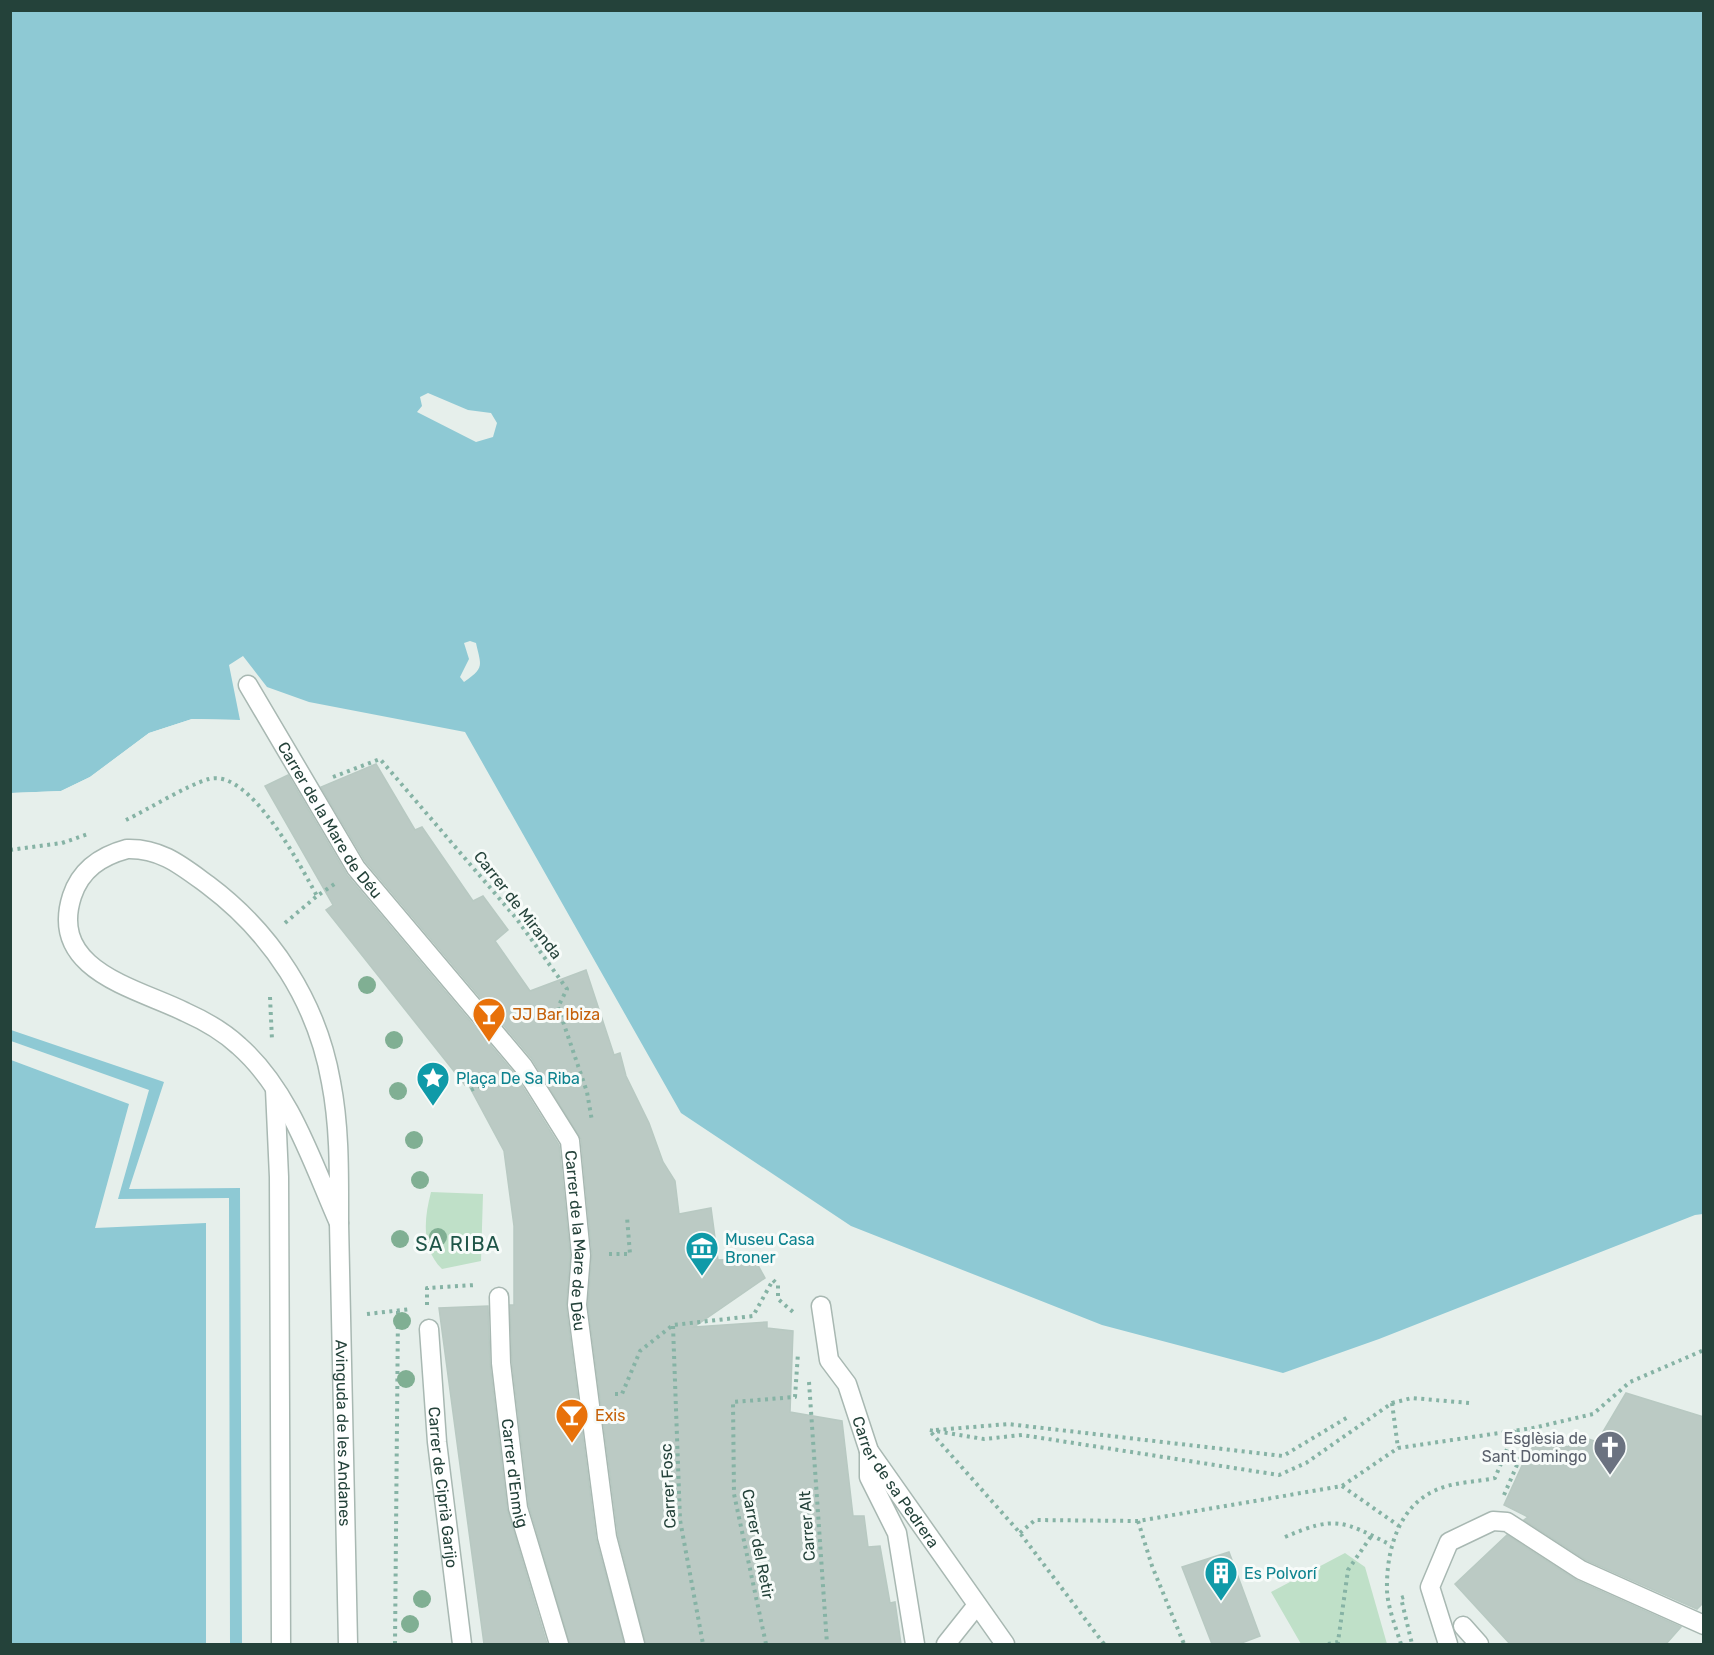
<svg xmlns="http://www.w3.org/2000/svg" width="1714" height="1655" viewBox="0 0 1714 1655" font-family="Rubik,sans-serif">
<rect width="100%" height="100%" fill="#e6efeb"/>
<!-- green -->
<path fill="#bfe0c8" d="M 431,1192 L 483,1194 L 481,1261 L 442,1269 C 421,1248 424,1219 431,1192 Z
M 1345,1553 L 1365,1567 L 1387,1644 L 1301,1644 L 1271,1592 Z"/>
<!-- water -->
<path fill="#8ec9d4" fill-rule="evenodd" d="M 10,11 L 1703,11 L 1703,1214 L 1695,1215 L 1379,1339 L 1283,1373 L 1102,1325 L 851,1226 L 681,1113 L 465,732 L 309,702 L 267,687 L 243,656 L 229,665 L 240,720 L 192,719 L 149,733 L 90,777 L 61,791 L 11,793 ZM 428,393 L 468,410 L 491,413 L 497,423 L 493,437 L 476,442 L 417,412 L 422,406 L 420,397 ZM 470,641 L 476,643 C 481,666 485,667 464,682 L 460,677 L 469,659 L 464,643 Z
M 11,1030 L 164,1082 L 129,1189 L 240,1188 L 242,1644 L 11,1644 Z"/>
<!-- pier -->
<path fill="#e6efeb" d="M 192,719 L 240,720 L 241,723 L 193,722 L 150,736 L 92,779 L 62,794 L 10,796 L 11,793 L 61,791 L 90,777 L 149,733 Z
M 11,1041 L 149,1090 L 118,1199 L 229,1198 L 230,1644 L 206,1644 L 206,1223 L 95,1228 L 129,1104 L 11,1060 Z"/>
<!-- building -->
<path fill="#bbcac4" stroke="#b8c9c2" stroke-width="1.5" d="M 376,764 L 415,830 L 422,827 L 473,901 L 483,896 L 508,930 L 495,941 L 530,991 L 586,970 L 614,1055 L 620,1053 L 626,1076 L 649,1123 L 663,1162 L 675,1181 L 679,1214 L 711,1208 L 718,1260 L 754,1258 L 765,1278 L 694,1327 L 767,1322 L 767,1328 L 793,1331 L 790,1412 L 842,1421 L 853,1516 L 864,1516 L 868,1547 L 880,1546 L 890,1603 L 895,1602 L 901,1644 L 646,1644 L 618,1535 L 588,1305 L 592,1254 L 581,1139 L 532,1059 L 365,861 L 321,787 Z
M 288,775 L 347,875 L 514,1073 L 559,1145 L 570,1255 L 566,1306 L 596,1539 L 624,1644 L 570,1644 L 529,1506 L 512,1362 L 510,1305 L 514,1305 L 514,1226 L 504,1151 L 468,1084 L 465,1085 L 326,910 L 333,905 L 265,786 Z
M 488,1306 L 490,1364 L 507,1509 L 547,1644 L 484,1644 L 439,1308 Z
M 1626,1393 L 1704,1417 L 1704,1602 L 1697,1609 L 1586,1560 L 1524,1520 L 1528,1517 L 1504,1505 L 1535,1437 L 1568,1447 L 1574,1434 L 1597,1442 Z
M 1507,1535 L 1576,1580 L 1681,1627 L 1666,1644 L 1510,1644 L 1455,1584 Z
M 1229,1552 L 1260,1636 L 1239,1644 L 1212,1644 L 1182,1567 Z"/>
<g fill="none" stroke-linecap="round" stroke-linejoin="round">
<!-- street casing -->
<g stroke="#a8b8b2" stroke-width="21">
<g id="street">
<path id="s1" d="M 248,685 L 356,868 L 523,1066 L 570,1141 L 581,1255 L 577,1305 L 607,1537 L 635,1644"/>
<path d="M 127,849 C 161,848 182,866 208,885 C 272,933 317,1002 331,1082 C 340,1128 339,1176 339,1223 C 312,1162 290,1091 239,1046 C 225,1033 203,1020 185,1012 C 137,988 48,971 72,896 C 81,869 101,856 127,849 Z"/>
<path d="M 275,1089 L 279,1177 L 281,1644"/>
<path id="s2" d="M 339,1223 L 348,1644"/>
<path id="s3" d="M 499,1297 L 501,1363 L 518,1508 L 559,1644"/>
<path id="s4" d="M 821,1306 L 829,1360 L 847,1384 L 869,1451 L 1005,1644"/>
<path id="s5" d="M 429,1329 L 437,1442 L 462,1644"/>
<path d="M 869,1451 L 869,1477 L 897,1533 L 915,1644"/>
<path d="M 1463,1626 L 1479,1644"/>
<path d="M 946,1644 L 977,1605"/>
<path d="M 1448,1644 L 1430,1587 L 1449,1542 L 1493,1521 L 1507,1522 L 1581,1570 L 1704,1625"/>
</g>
</g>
<!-- path -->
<path stroke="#86b3a5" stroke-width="4" stroke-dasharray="3 4.5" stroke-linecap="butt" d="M 333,777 L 380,759 L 516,918 L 567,989 L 558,1007 L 587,1092 L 592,1121
M 126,820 C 149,809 187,785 209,779 C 250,768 301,867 317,896 L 336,883
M 10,850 L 62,843 L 88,834
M 285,923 L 317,896
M 270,997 L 272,1040
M 471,1090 L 498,1077
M 609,1254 L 630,1254 L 627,1217
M 427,1305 L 427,1288 L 475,1285
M 367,1314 L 411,1309
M 673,1326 L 680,1520 L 703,1644
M 809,1382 L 827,1644
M 615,1394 L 622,1394 L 640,1351 L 673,1325 L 753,1316 L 773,1280 L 778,1285 L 778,1299 L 793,1312
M 1392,1403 L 1398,1448
M 936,1430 L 1008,1424 L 1283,1456 L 1348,1417
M 1342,1486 L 1399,1526
M 1504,1495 L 1533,1428
M 1138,1521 L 1152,1566 L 1184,1644
M 1020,1533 L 1035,1520 L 1138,1521 L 1342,1486 L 1398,1448 L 1533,1428 L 1593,1414 L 1630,1382 L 1704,1350
M 1285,1537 C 1336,1515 1343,1521 1391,1545
M 1404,1597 L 1401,1598 L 1412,1644
M 395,1644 L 398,1311
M 766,1644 L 734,1494 L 733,1402 L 795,1397 L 798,1353
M 1104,1644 L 1020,1533 L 929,1430 L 984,1439 L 1022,1435 L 1279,1475 L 1306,1463 L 1392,1403 L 1412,1398 L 1469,1403
M 1328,1644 L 1338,1642 L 1348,1570 L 1372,1535
M 1401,1644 C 1396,1628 1388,1608 1387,1591 C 1386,1553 1397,1507 1436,1490 C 1453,1482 1477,1482 1495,1478 L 1515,1430"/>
<!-- street -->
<use href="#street" stroke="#fff" stroke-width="18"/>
</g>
<!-- trees -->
<g fill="#80af93">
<circle cx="367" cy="985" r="9"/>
<circle cx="394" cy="1040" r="9"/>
<circle cx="398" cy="1091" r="9"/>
<circle cx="414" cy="1140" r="9"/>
<circle cx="420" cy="1180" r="9"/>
<circle cx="438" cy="1237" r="9"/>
<circle cx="400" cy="1239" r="9"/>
<circle cx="402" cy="1321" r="9"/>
<circle cx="406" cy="1379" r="9"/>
<circle cx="422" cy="1599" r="9"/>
<circle cx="410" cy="1624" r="9"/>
</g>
<!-- icons -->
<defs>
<g id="bar-pin" transform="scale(1.725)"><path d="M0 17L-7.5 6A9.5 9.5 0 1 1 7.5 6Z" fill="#e8710a" stroke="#f7fbf9"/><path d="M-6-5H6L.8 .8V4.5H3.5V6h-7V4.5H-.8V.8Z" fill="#fff"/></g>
<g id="sight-pin" transform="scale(1.725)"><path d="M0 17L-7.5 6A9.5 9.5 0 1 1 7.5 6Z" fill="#0f9aa8" stroke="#f7fbf9"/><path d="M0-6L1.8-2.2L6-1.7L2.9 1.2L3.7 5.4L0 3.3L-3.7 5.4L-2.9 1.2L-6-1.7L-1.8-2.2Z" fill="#fff"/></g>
<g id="museum-pin" transform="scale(1.725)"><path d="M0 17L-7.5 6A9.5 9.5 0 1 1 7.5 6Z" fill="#0f9aa8" stroke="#f7fbf9"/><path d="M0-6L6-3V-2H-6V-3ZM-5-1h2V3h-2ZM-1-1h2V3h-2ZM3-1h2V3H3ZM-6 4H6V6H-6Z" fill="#fff"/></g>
<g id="church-pin" transform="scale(1.725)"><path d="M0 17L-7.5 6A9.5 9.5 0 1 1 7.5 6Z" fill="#6b7280" stroke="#f7fbf9"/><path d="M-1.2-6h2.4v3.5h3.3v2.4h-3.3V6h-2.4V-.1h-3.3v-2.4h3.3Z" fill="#fff"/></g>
<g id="building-pin" transform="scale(1.725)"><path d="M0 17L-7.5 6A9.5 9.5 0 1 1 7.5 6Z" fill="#0f9aa8" stroke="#f7fbf9"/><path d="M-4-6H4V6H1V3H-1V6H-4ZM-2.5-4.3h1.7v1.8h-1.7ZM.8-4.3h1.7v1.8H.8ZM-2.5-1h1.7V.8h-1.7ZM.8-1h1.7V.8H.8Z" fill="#fff"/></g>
</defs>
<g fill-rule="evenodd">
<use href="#bar-pin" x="489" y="1014"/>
<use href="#sight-pin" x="433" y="1078"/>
<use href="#museum-pin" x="702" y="1248"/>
<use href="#bar-pin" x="572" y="1415"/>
<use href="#church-pin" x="1610" y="1447"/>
<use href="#building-pin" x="1221" y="1573"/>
</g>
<g text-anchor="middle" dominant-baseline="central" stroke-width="6" stroke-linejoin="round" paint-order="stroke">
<!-- street labels -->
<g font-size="16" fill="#24423a" stroke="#f7fbf9">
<text stroke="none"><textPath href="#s1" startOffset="158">Carrer de la Mare de Déu</textPath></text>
<text transform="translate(518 905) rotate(52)">Carrer de Miranda</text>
<text stroke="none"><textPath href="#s1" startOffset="660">Carrer de la Mare de Déu</textPath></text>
<text stroke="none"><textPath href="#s2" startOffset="210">Avinguda de les Andanes</textPath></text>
<text stroke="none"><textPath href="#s3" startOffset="177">Carrer d'Enmig</textPath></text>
<text stroke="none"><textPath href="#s4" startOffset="195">Carrer de sa Pedrera</textPath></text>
<text transform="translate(668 1486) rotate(-93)">Carrer Fosc</text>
<text stroke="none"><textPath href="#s5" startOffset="159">Carrer de Ciprià Garijo</textPath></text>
<text transform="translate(807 1526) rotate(-94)">Carrer Alt</text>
<text transform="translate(758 1544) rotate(79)">Carrer del Retir</text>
</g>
<!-- food labels -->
<g font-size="16" fill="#c56008" stroke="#f7fbf9" text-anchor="start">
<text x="512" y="1014">JJ Bar Ibiza</text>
<text x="595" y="1415">Exis</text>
</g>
<!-- culture labels -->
<g font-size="16" fill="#0d838f" stroke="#f7fbf9" text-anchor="start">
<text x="456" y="1078">Plaça De Sa Riba</text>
<text x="725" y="1239">Museu Casa<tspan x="725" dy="18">Broner</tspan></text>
<text x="1244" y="1573">Es Polvorí</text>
</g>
<!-- worship labels -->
<g font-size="16" fill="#5b616d" stroke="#f7fbf9" text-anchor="end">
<text x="1587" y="1438">Esglèsia de<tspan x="1587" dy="18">Sant Domingo</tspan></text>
</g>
<!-- quarter labels -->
<g font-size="20" letter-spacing="1.5" fill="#1f5548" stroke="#f7fbf9">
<text x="458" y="1244">SA RIBA</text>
</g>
</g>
<!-- border -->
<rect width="1714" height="1655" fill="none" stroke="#24423a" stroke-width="24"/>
</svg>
